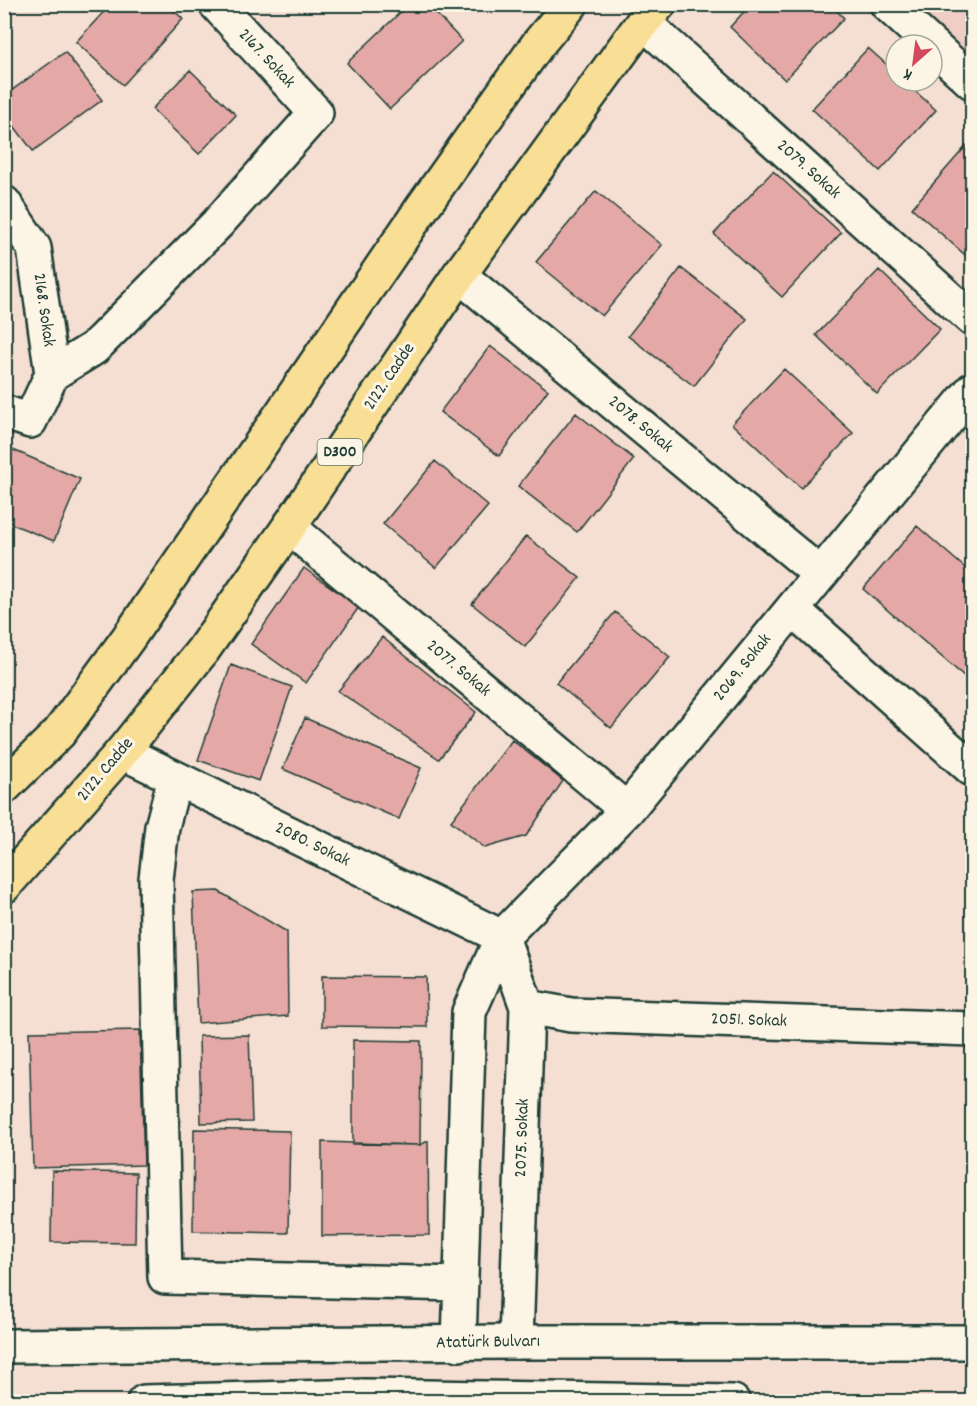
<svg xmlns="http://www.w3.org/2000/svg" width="977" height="1406" viewBox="0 0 977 1406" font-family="Dekko,sans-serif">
<rect width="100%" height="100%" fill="#f5ded2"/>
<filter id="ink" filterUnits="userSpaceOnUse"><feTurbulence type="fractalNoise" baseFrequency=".0167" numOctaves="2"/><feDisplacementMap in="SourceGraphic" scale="12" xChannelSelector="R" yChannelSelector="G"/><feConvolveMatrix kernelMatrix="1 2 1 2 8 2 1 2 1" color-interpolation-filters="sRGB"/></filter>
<g filter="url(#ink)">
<!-- built -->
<path fill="#f0cec5" d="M 887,5 L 972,5 L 972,82 Z"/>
<!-- building -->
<path fill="#e4a9a7" stroke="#1f3d34" stroke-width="1.5" d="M 111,4 L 167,4 L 183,19 L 123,85 L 76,42 Z
M 409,4 L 427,4 L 462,41 L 390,109 L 347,63 Z
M 751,4 L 830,4 L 844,18 L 785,80 L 730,27 Z
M 868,48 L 896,73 L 896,81 L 904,81 L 936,110 L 880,171 L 812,109 Z
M 65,52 L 102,100 L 33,151 L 4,113 L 4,96 Z
M 190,70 L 236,115 L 199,154 L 152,109 Z
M 967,145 L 972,149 L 972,261 L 912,208 Z
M 773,171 L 841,233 L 782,297 L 714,234 Z
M 596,191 L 662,245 L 602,316 L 536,262 Z
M 681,268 L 747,319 L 694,386 L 628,336 Z
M 879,270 L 940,329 L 877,394 L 816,335 Z
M 490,346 L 548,390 L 499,456 L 440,412 Z
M 784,369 L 853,433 L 801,488 L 732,424 Z
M 576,413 L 634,459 L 577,532 L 518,486 Z
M 4,446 L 80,479 L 54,541 L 4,521 Z
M 435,461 L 488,506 L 436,568 L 383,524 Z
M 917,526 L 972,574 L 972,683 L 863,589 Z
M 526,536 L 580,578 L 525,647 L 472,604 Z
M 304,568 L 359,607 L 306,683 L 251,644 Z
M 615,612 L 670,657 L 611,728 L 556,683 Z
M 382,637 L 476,712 L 439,759 L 338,691 Z
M 231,665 L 292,687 L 259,781 L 198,760 Z
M 305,718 L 421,768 L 399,819 L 283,769 Z
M 512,740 L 563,781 L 526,836 L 485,848 L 451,821 Z
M 218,891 L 287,932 L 288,1016 L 198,1023 L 193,892 Z
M 322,976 L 426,977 L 427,1027 L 322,1026 Z
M 140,1030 L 144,1165 L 33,1168 L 29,1032 Z
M 249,1035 L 252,1122 L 201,1123 L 199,1036 Z
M 353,1040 L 421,1041 L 420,1145 L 353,1144 Z
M 194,1129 L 290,1131 L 288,1233 L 193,1231 Z
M 428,1141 L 429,1235 L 322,1236 L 322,1142 L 420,1145 Z
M 52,1171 L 136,1173 L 135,1243 L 51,1242 Z"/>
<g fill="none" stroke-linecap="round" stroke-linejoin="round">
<!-- minor casing -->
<g stroke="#1f3d34" stroke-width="38">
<path id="minor" d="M 887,4 L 972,82
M 643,22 L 972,319
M 4,203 L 34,248 L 52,374 L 30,421 L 4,412
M 459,275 L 820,574
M 52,374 L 94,348 L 217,224 L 316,113 L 216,4
M 289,527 L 627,810
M 792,609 L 972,769
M 122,752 L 502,937
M 175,778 L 162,827 L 156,879 L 165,1277 L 460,1284
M 502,937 L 527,1007 L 516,1342
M 527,1007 L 571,1015 L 972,1029
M 459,1344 L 469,1012 L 502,937 L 627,810 L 972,390"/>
</g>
<!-- secondary casing -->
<g stroke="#1f3d34" stroke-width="38">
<path id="secondary" d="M 4,1346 L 516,1342 L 972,1342
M 144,1402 L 366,1396 L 733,1402"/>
</g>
<!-- trunk casing -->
<g stroke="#1f3d34" stroke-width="38">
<path id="trunk" d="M 4,787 L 59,733 L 129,637 L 422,208 L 538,44 L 571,4
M 4,886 L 122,752 L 203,650 L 289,527 L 459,275 L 643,22 L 659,4"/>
</g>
<!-- minor -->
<use href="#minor" stroke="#fcf5e5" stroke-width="33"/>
<!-- secondary -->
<use href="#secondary" stroke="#fcf5e5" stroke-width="33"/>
<!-- trunk -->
<use href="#trunk" stroke="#f9df96" stroke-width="33"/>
</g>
</g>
<g text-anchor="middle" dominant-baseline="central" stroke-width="6" stroke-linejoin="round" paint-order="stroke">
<!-- shield labels -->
<rect fill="#fcf5e5" stroke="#617469" stroke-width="1.5" x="317.5" y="439" width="45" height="26" rx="4.5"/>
<g font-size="16" font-weight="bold" fill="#1f3d34">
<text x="340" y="452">D300</text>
</g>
<!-- street labels -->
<g font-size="18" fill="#1f3d34" stroke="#fcf5e5">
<text transform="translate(266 59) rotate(47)">2167. Sokak</text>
<text transform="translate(808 170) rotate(42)">2079. Sokak</text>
<text transform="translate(43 310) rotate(82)">2168. Sokak</text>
<text transform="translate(390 377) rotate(-56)">2122. Cadde</text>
<text transform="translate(640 425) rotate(40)">2078. Sokak</text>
<text transform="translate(743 668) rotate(-51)">2069. Sokak</text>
<text transform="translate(458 669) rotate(40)">2077. Sokak</text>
<text transform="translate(106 770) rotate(-50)">2122. Cadde</text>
<text transform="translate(312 845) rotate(26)">2080. Sokak</text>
<text transform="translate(749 1021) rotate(2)">2051. Sokak</text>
<text transform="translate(523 1138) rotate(-88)">2075. Sokak</text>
<text transform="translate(488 1343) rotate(-1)">Atatürk Bulvarı</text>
</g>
</g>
<!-- margin -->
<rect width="977" height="1406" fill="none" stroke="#fcf5e5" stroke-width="24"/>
<rect x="12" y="12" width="953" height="1382" fill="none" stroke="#1f3d34" stroke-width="2" filter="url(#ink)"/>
<!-- north arrow -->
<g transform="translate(914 63) rotate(208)"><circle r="28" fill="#fcf5e5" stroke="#a4ab9e" stroke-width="1.5"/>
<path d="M0-4.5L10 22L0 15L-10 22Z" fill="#d1495b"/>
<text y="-9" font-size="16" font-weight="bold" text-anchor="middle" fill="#1f3d34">K</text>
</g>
</svg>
